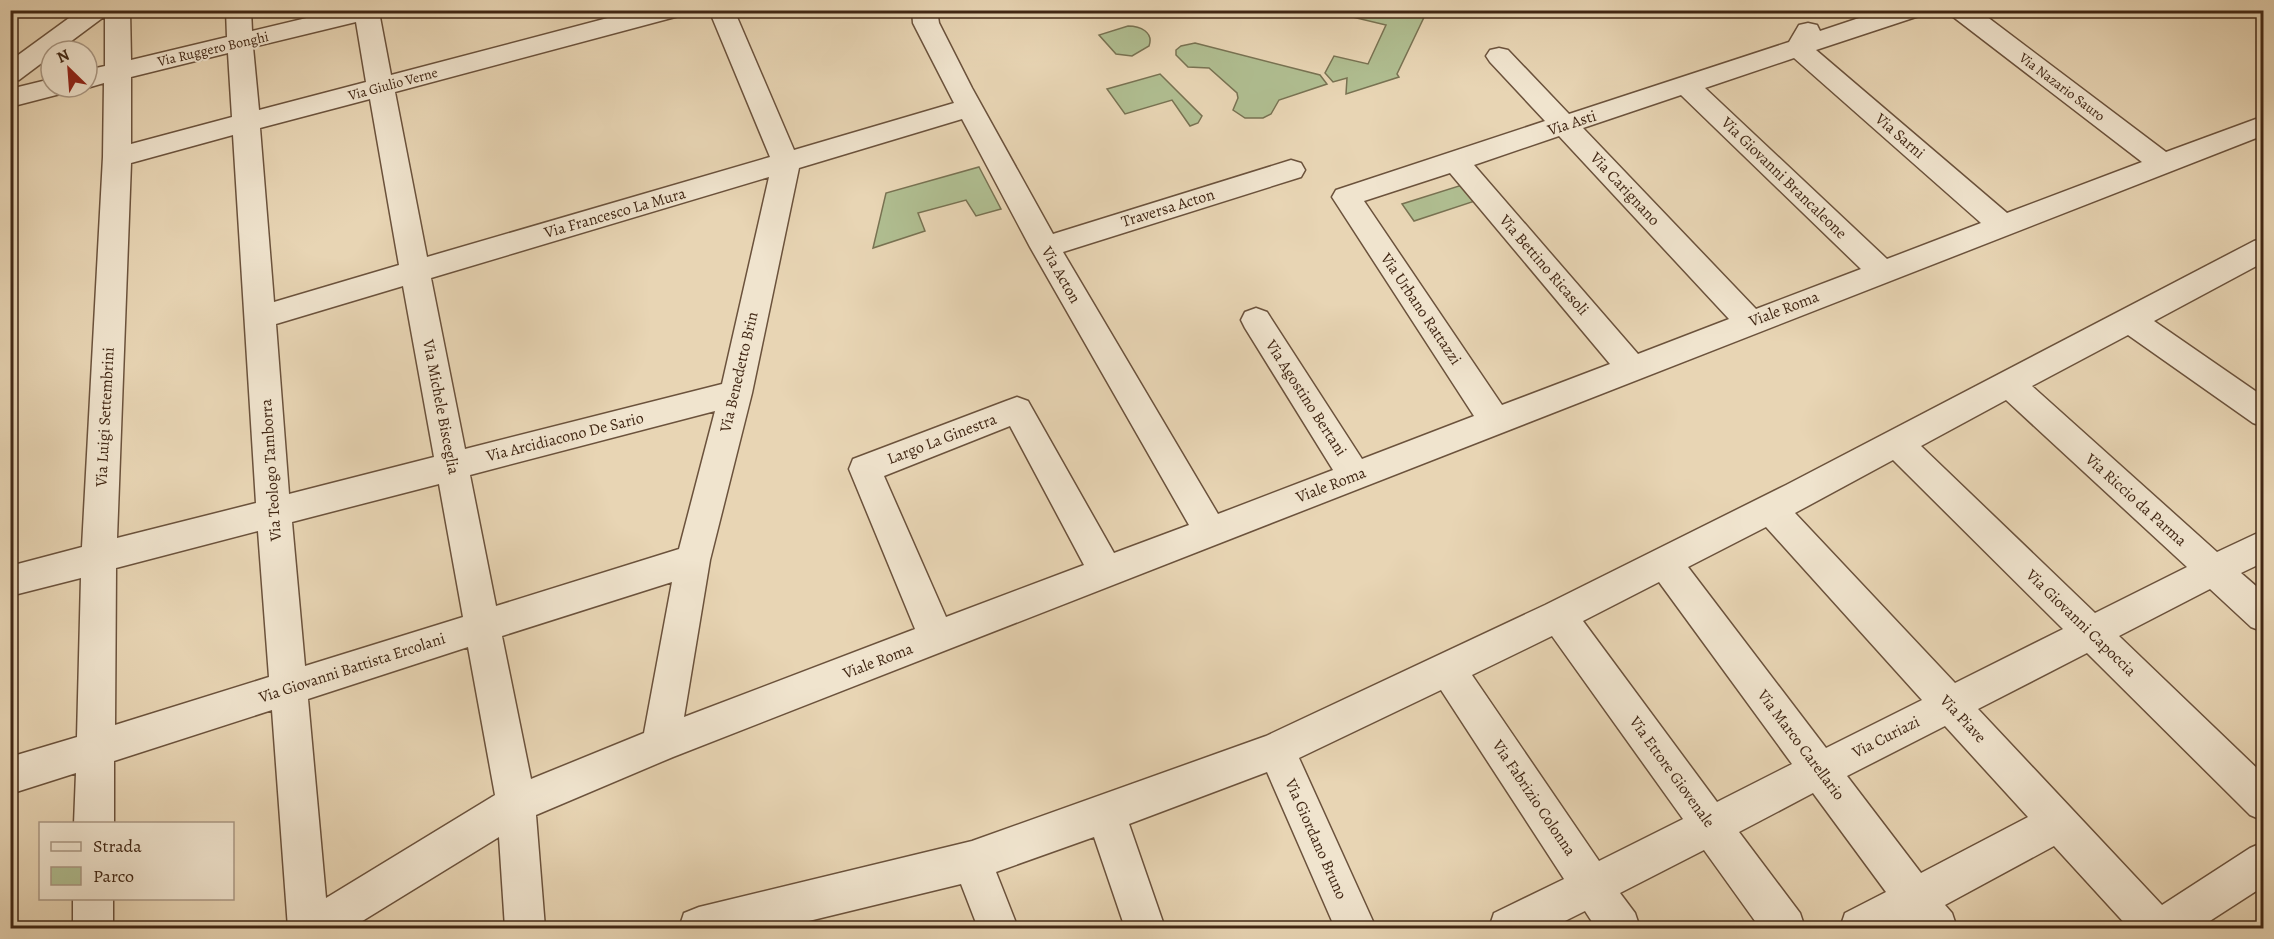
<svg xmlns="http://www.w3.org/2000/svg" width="2274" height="939" viewBox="0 0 2274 939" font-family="Alegreya,serif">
<rect width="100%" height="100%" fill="#e8d5b4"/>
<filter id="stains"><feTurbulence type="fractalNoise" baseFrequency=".00333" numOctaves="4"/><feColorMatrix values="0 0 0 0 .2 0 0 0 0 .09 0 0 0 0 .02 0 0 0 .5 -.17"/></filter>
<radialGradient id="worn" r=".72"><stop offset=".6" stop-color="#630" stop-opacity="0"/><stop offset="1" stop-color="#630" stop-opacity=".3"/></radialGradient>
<!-- green -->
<path fill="#b0be91" stroke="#787252" stroke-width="1.5" d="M 1327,11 L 1327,10 L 1427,11 L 1397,74 L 1399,77 L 1346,94 L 1347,78 L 1333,82 L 1325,73 L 1334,56 L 1368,64 L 1386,25 Z
M 1128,26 C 1140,26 1154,32 1149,46 L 1132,56 L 1116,54 L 1099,35 Z
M 1195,43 L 1320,75 L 1327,84 L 1279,100 L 1271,114 L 1263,118 L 1245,118 L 1233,110 L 1238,98 L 1237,93 L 1209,68 L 1188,67 L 1176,55 L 1176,50 L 1181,46 Z
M 1160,74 L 1202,116 L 1198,123 L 1190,126 L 1172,100 L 1125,114 L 1107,89 Z
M 979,167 L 1001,209 L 976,216 L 966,200 L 918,213 L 925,231 L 873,248 L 886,193 Z
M 1462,185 L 1475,201 L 1414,221 L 1402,204 Z"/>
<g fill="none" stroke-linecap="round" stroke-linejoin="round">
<!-- minor casing -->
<g stroke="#6b523c" stroke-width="3">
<path id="minor" d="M 80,10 L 130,10 L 131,60 L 227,37 L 226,10 L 251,10 L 252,31 L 340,10 L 387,10 L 380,17 L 391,75 L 638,10 L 682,10 L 679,16 L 395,92 L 427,257 L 770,157 L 709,10 L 734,10 L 794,150 L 954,103 L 913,23 L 912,10 L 937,10 L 939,23 L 972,88 L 1053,234 L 1291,160 L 1301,163 L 1305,170 L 1301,177 L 1063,252 L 1218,514 L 1333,470 L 1245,328 L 1241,320 L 1245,312 L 1256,308 L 1267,312 L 1362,459 L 1474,416 L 1332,197 L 1336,190 L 1545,121 L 1490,62 L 1486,56 L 1490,50 L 1499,48 L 1508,50 L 1569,114 L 1789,42 L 1799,25 L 1808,23 L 1817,25 L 1820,31 L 1883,10 L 1922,10 L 1919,16 L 1816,50 L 2007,213 L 2142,162 L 1952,16 L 1949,10 L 1978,10 L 2166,152 L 2264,116 L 2264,135 L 673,757 L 536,815 L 545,928 L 505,928 L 499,837 L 351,928 L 288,928 L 272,710 L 114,761 L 114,824 L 74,824 L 76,773 L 10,794 L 10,757 L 77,737 L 81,578 L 10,596 L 10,566 L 82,547 L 103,157 L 104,83 L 87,88 L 85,87 L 87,87 L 87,70 L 105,66 L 105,16 L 58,51 L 51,51 L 51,56 L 19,80 L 10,82 L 10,61 ZM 356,22 L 366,82 L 259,110 L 253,47 ZM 228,53 L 232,117 L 131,144 L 131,77 ZM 1794,58 L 1981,223 L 1887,259 L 1705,88 ZM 1681,95 L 1861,269 L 1756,309 L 1583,128 ZM 370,99 L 399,265 L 274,302 L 260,128 ZM 962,119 L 1030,247 L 1189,525 L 1114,553 L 1028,401 L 1017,397 L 1006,401 L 853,459 L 849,469 L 915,629 L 684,717 L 710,560 L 752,393 L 799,168 ZM 233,135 L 256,503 L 117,538 L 131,163 ZM 1559,136 L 1729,319 L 1638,354 L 1474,165 ZM 1450,173 L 1610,364 L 1502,405 L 1364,201 ZM 769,177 L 722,384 L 465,449 L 431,278 ZM 403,286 L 434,457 L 289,494 L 276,324 ZM 715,411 L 679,549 L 496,606 L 470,475 ZM 1010,426 L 1084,565 L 946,617 L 884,476 ZM 439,484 L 463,617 L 305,666 L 292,522 ZM 258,531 L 269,677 L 115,725 L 116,568 ZM 672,582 L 644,733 L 531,779 L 502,636 ZM 468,647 L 495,795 L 326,898 L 308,699 Z
M 51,79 L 51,87 L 68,87 L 64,93 L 10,107 L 10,89 Z
M 2264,238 L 2264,262 L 2154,321 L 2264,397 L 2264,427 L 2253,423 L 2128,335 L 2032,386 L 2217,552 L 2264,530 L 2264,562 L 2241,573 L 2264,593 L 2264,632 L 2251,627 L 2210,589 L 2119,636 L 2264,775 L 2264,821 L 2250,815 L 2087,653 L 1978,709 L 2162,905 L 2250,848 L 2264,842 L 2264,886 L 2199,928 L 2129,928 L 2054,846 L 1945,905 L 1952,913 L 1957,928 L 1912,928 L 1909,924 L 1900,928 L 1840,928 L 1845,913 L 1886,892 L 1813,793 L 1739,832 L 1800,913 L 1805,928 L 1760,928 L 1704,850 L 1620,893 L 1635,913 L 1640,928 L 1596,928 L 1585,911 L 1551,928 L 1489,928 L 1494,913 L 1564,879 L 1441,690 L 1299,758 L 1376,928 L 1335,928 L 1267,772 L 1129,824 L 1165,928 L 1125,928 L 1094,837 L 996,872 L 1018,928 L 978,928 L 961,884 L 780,928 L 679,928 L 684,913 L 699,907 L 972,841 L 1266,736 L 1545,605 L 1786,485 L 2254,241 ZM 2006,400 L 2187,567 L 2095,613 L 1921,446 ZM 1893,460 L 2063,629 L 1955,683 L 1795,513 ZM 1766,527 L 1922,700 L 1826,748 L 1688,567 ZM 1659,582 L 1792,764 L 1717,802 L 1583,621 ZM 1552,636 L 1683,819 L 1599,861 L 1472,675 ZM 1945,726 L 2028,817 L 1921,873 L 1847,776 Z
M 73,898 L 113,898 L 113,928 L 73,928 Z"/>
</g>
<!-- minor -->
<use href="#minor" fill="#f0e4ce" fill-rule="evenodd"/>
</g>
<g text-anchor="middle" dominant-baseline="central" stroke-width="4.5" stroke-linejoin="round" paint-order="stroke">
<!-- far-street labels -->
<g font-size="14" fill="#412714" stroke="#f0e4ce">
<text transform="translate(213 49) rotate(-13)">Via Ruggero Bonghi</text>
<text transform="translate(393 84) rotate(-15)">Via Giulio Verne</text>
<text transform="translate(2062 87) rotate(37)">Via Nazario Sauro</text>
</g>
<!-- street labels -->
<g font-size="16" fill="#412714" stroke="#f0e4ce">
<text transform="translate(1572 123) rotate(-18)">Via Asti</text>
<text transform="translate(1900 136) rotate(41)">Via Sarni</text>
<text transform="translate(1784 178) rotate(44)">Via Giovanni Brancaleone</text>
<text transform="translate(1625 189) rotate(47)">Via Carignano</text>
<text transform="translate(1168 208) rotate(-17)">Traversa Acton</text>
<text transform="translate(615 213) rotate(-16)">Via Francesco La Mura</text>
<text transform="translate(1544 265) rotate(49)">Via Bettino Ricasoli</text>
<text transform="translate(1061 275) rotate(60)">Via Acton</text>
<text transform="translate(1421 309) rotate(56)">Via Urbano Rattazzi</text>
<text transform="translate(1784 309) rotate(-21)">Viale Roma</text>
<text transform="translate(739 372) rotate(-77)">Via Benedetto Brin</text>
<text transform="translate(1306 398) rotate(57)">Via Agostino Bertani</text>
<text transform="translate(441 407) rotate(79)">Via Michele Bisceglia</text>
<text transform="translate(105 417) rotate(-87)">Via Luigi Settembrini</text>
<text transform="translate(565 437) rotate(-14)">Via Arcidiacono De Sario</text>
<text transform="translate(942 439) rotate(-21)">Largo La Ginestra</text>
<text transform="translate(271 470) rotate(-94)">Via Teologo Tamborra</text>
<text transform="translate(1331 485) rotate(-21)">Viale Roma</text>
<text transform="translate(2136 500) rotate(42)">Via Riccio da Parma</text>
<text transform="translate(2081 623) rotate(44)">Via Giovanni Capoccia</text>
<text transform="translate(878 661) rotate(-21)">Viale Roma</text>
<text transform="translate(352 668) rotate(-18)">Via Giovanni Battista Ercolani</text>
<text transform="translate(1963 719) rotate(47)">Via Piave</text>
<text transform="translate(1886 737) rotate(-27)">Via Curiazi</text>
<text transform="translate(1801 745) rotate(53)">Via Marco Carellario</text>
<text transform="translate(1672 772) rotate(54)">Via Ettore Giovenale</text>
<text transform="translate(1534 798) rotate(56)">Via Fabrizio Colonna</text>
<text transform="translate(1316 839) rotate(66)">Via Giordano Bruno</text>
</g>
</g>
<!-- margin -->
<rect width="2274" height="939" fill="none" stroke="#e8d5b4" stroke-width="36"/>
<rect x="12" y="12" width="2250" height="915" fill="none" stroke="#412714" stroke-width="3"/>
<rect x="18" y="18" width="2238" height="903" fill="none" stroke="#412714" stroke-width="1.5"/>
<!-- legend -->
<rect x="39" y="822" width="195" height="78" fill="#f0e4ce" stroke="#aa9884" stroke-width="1.5"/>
<rect x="51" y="842" width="30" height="9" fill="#f0e4ce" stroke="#aa9884" stroke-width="1.5"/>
<text x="93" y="852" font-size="18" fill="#412714">Strada</text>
<rect x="51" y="867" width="30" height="18" fill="#b0be91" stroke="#aa9884" stroke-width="1.5"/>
<text x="93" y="882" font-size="18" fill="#412714">Parco</text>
<!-- north arrow -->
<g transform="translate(69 69) rotate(335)"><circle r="28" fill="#f0e4ce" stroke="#aa9884" stroke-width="1.5"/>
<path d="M0-4.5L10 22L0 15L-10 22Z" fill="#8f2418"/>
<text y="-9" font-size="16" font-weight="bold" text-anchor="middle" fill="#412714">N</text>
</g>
<rect width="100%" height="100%" filter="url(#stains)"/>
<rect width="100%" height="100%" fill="url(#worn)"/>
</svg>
